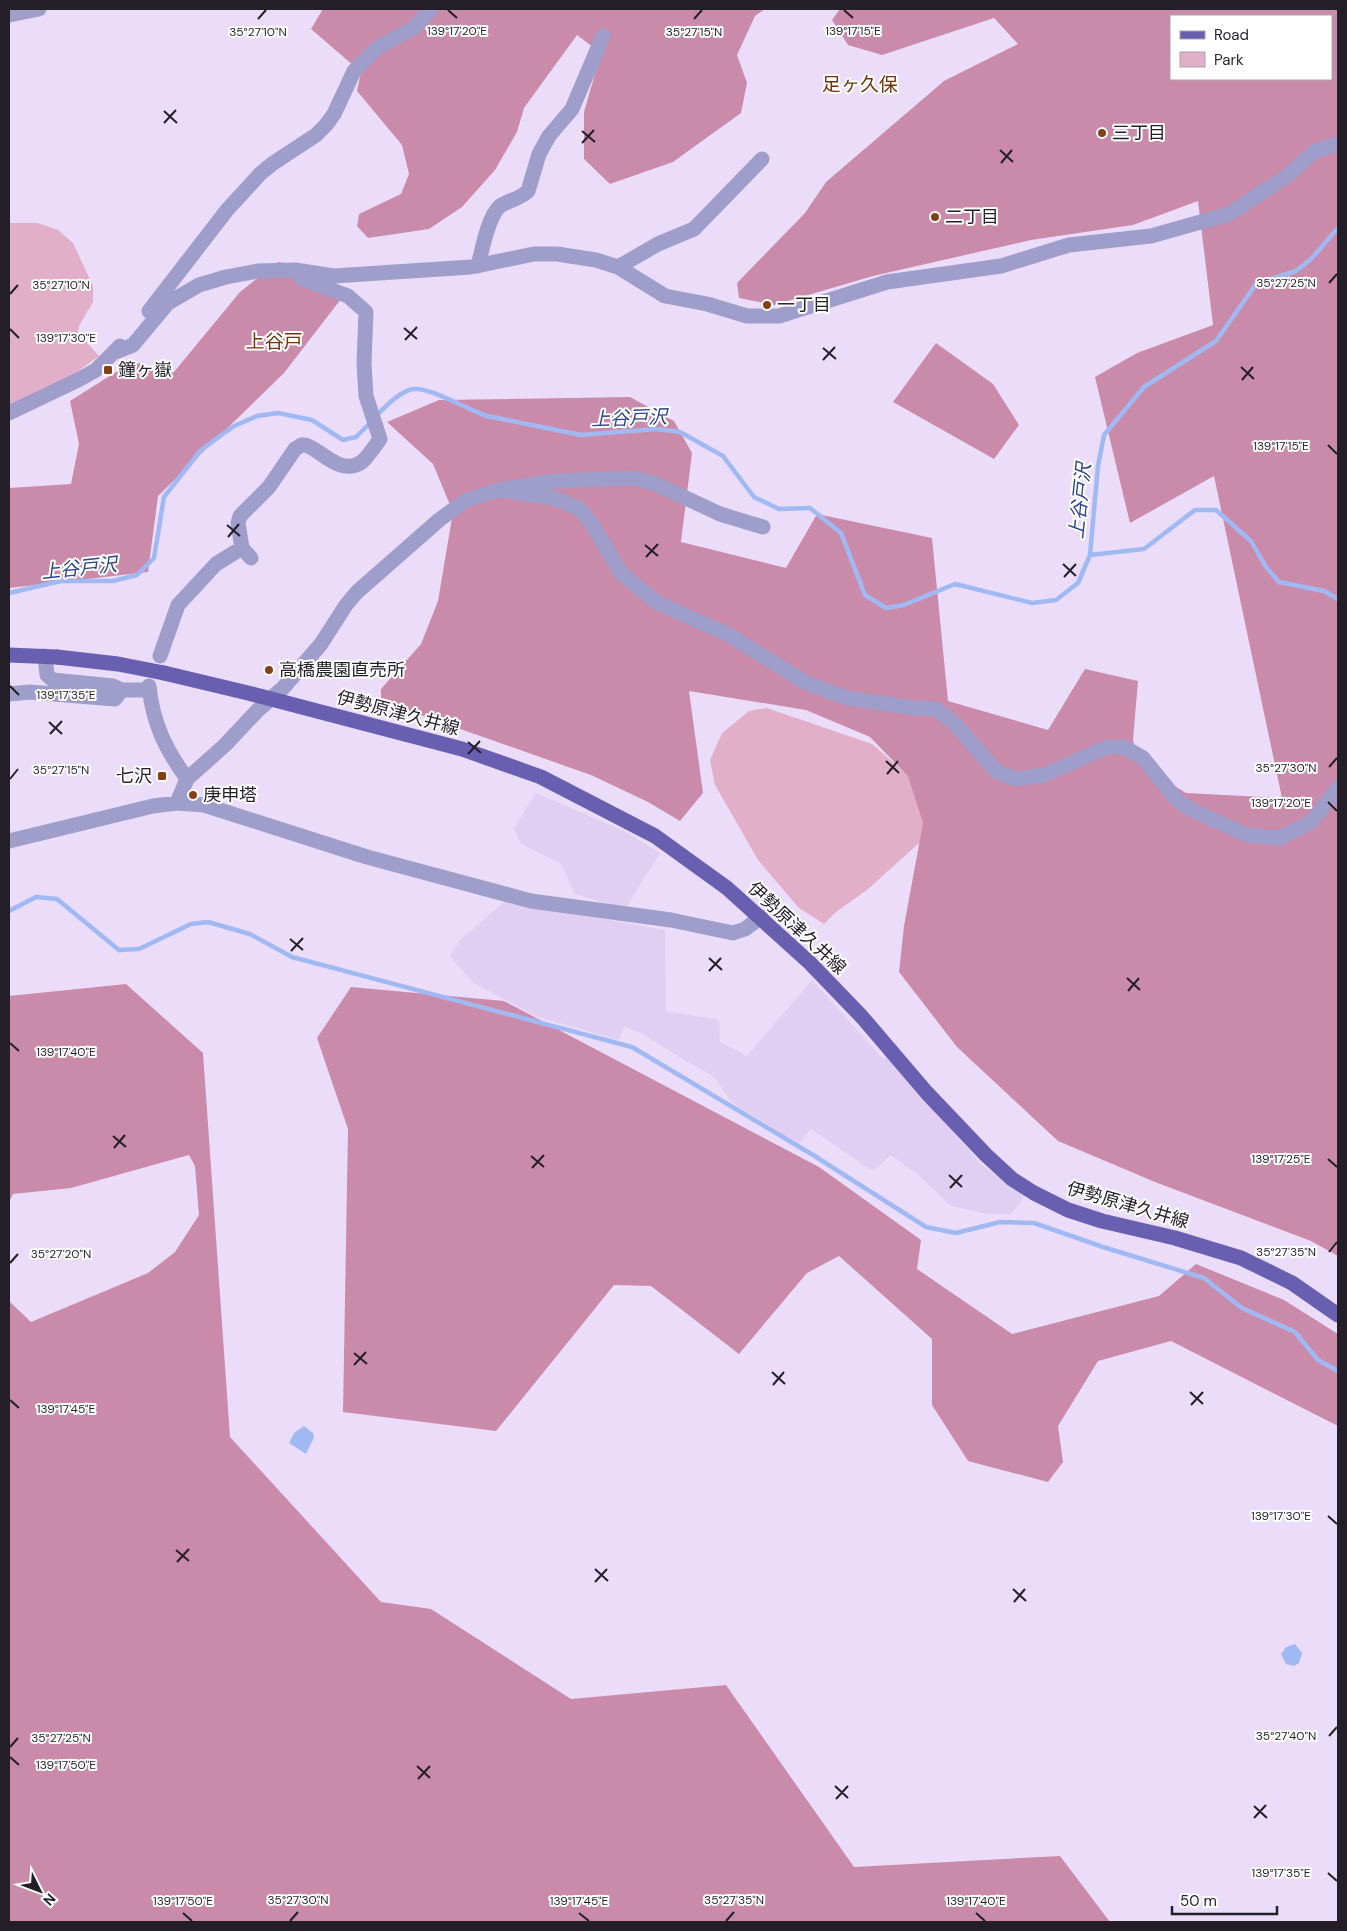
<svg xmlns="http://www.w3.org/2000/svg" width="1347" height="1931" viewBox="0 0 1347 1931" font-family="'DM Sans','Noto Sans JP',sans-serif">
<rect width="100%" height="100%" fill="#ebddfa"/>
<!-- built -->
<path fill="#e0cef3" d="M 536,793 L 624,831 L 660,853 L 625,909 L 575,894 L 560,863 L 521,844 L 514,828 Z
M 505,901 L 665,930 L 666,1011 L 719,1020 L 720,1042 L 747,1056 L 812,980 L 883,1059 L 887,1057 L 982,1165 L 1024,1197 L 1011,1214 L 987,1214 L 951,1206 L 918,1175 L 891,1155 L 873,1171 L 811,1129 L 799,1144 L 732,1103 L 713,1076 L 681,1058 L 643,1034 L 624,1026 L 619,1040 L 538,1017 L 473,983 L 450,956 L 460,940 Z"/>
<!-- green -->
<path fill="#e1afc7" d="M 9,223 L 38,223 L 58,230 L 73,243 L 93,286 L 93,302 L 79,326 L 78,333 L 99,356 L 63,382 L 9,410 Z
M 767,708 L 872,744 L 930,794 L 938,826 L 867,890 L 836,912 L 824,924 L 799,908 L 758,860 L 715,785 L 710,760 L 722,733 L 749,711 Z"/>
<!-- forest -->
<path fill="#ca8bab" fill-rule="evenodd" d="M 323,9 L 409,10 L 411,9 L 765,9 L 755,16 L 737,55 L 747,83 L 741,113 L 673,162 L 610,184 L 584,159 L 584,112 L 601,53 L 577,35 L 524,108 L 517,132 L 495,170 L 462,207 L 429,229 L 368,238 L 357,226 L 359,214 L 401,194 L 409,174 L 402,145 L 357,91 L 361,72 L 311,29 Z
M 840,9 L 1338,9 L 1338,1256 L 1311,1241 L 1155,1182 L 1058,1141 L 957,1047 L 899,972 L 904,926 L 923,823 L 908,776 L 870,737 L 806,710 L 689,691 L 703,793 L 680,821 L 648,802 L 591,775 L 381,701 L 381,689 L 421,644 L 438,601 L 453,512 L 433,464 L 387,422 L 439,400 L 630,397 L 674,421 L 692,453 L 681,542 L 786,568 L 817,514 L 932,538 L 948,701 L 1048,730 L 1085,669 L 1138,681 L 1133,740 L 1141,765 L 1186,793 L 1282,798 L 1214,476 L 1130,523 L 1095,377 L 1137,353 L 1213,325 L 1198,201 L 1133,225 L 1031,240 L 873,276 L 774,305 L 739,298 L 737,283 L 805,213 L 826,182 L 944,81 L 1018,44 L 994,18 L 882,55 L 848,45 L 832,20 ZM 1171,16 L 1331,16 L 1331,79 L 1171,79 Z
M 278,262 L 329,270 L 341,299 L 284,373 L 158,496 L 148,572 L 9,588 L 9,488 L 71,484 L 79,444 L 70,401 L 127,365 L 142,363 L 160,376 L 174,372 L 240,292 Z
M 936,343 L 993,384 L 1019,425 L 994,459 L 893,402 Z
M 126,984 L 203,1053 L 230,1437 L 381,1602 L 431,1609 L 571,1699 L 726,1685 L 854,1867 L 1060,1856 L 1110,1922 L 9,1922 L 9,1301 L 31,1322 L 148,1273 L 175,1252 L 199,1215 L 195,1166 L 189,1155 L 71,1188 L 13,1194 L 9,1202 L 9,996 Z
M 351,987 L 504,1001 L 819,1167 L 921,1240 L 917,1269 L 1012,1334 L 1159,1296 L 1196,1264 L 1284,1300 L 1338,1334 L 1338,1426 L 1171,1341 L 1098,1361 L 1058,1426 L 1063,1462 L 1048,1482 L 968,1461 L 932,1405 L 932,1339 L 839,1256 L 807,1273 L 739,1354 L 651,1286 L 614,1285 L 496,1431 L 343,1412 L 348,1129 L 317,1038 Z"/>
<!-- water -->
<path fill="#a0b9f3" d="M 304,1426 L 313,1433 L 314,1437 L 306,1454 L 289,1443 L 294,1433 Z
M 1295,1644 L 1302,1653 L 1299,1663 L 1294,1666 L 1286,1664 L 1281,1654 L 1286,1647 Z"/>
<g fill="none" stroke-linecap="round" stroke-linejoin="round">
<!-- stream -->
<path stroke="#a0b9f3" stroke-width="4.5" d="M 376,416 C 385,407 401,390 414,389 C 430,387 468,410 487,416 L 581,435 L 656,429 L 680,432 L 723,456 L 754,497 L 779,509 L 810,508 L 841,533 L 865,595 L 886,608 L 904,605 L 955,584 L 1032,603 L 1056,600 L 1078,583 L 1090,555 L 1098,466 L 1104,435 L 1144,387 L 1216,341 L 1256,284 L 1296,271 L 1311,259 L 1338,228
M 1090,555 L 1144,549 L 1195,510 L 1216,510 L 1251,541 L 1266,567 L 1279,582 L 1324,591 L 1338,599
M 9,593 L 61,581 L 113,581 L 137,575 L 154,558 L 164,497 L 201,450 L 234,426 L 257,416 L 278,413 L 312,420 L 343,440 L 356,437 L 371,422
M 9,911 L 36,897 L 57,899 L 119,950 L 139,949 L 191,924 L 208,922 L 250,934 L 292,957 L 632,1047 L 813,1155 L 926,1227 L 956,1233 L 1000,1222 L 1034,1223 L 1103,1247 L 1204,1278 L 1242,1308 L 1295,1332 L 1318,1360 L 1338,1371"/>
<!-- minor -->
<path stroke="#9f9dca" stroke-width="15" d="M 478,266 C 482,250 488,216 500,206 C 509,200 520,199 528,191 L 539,154 L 549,136 L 572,109 L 603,36
M 618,267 L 658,244 L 694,229 L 762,159
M 149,311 L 227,210 L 260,174 L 272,164 L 316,135 L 326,125 L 334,114 L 354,71 L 377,48 L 415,27 L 431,9
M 113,353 L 133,345 L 168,303 L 199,285 L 226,277 L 258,271 L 295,270 L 334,276 L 471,267 L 534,254 L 557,254 L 596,260 L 618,267 L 665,296 L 707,304 L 747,316 L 779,316 L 887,282 L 1001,266 L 1069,245 L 1151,236 L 1229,214 L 1287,176 L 1315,151 L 1338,144
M 9,413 L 80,379 L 96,370 L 120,346
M 498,490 L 554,498 L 580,509 L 592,524 L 621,573 L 656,602 L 729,635 L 806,683 L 847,698 L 913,708 L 936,709 L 956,725 L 996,771 L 1015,779 L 1044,775 L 1107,747 L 1124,747 L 1143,758 L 1177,800 L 1192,810 L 1247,835 L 1280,838 L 1311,822 L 1338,788
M 251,558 L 242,548 L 238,523 L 240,516 L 269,487 L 295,449 C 296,449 300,446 301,445 C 316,442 339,480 363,461 C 369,455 375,446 380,439 L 366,396 L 364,363 L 366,312 L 348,296 L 302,279 L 299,275
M 45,656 L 47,675 L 53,680 L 113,686 L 122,690 L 149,690
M 160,656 L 178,605 L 216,564 L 242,548
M 149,686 C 153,724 165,748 187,779
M 9,694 L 30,692 L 115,699 L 122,690
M 177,803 L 187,779 L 225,745 L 258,710 L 283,688 L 321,644 L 346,605 L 357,592 L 439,520 L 465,501 L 498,490 L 555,481 L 634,478 L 656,484 L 720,514 L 763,527
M 9,841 L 153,806 L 177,803 L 204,805 L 367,857 L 531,901 L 671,920 L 733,933 L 745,929 L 761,917"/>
<!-- tertiary -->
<path stroke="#9f9dca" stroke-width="15" d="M 9,15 L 39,9"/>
<!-- primary -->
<path stroke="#685fb0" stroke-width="15" d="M 9,655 L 57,657
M 164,673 L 248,693 L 462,749 L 541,777 L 655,836 L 727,888 L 810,963 L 862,1017 L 927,1093 L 986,1155 L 1012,1179 L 1034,1193 L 1068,1210 L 1102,1221 L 1175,1238 L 1241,1258 L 1292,1283 L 1338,1315"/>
<!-- primary-bridge -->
<path stroke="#685fb0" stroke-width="15" d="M 57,657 L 118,664 L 164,673"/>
</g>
<!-- ticks -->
<path fill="none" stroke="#231e28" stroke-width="2" d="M 448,10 L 457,18M 844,10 L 853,18M 258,19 L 266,10M 694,19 L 702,10M 164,111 L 177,123M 164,123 L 176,110M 582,131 L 595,142M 582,143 L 594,130M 1000,150 L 1013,162M 1001,163 L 1012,150M 1329,283 L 1337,274M 10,294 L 18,285M 404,328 L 417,339M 10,329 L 19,338M 405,340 L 417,327M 823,348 L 836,359M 823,360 L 835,347M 1241,367 L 1254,379M 1242,380 L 1253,367M 1328,445 L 1337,454M 227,525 L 240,536M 228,537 L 239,524M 645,545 L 658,556M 646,557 L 658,544M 1063,564 L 1076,576M 1064,577 L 1076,564M 10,686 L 19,695M 49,722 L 62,734M 50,734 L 62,721M 468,742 L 481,753M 468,754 L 480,741M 886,761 L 899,773M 1329,767 L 1337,758M 887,774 L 898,761M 10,779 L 18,769M 1328,802 L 1337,811M 290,939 L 303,950M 291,951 L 303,938M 709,958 L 722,970M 709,971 L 721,958M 1127,978 L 1140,990M 1128,991 L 1139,978M 10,1043 L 19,1051M 113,1136 L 126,1147M 114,1148 L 125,1135M 531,1156 L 544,1167M 1328,1159 L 1337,1167M 532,1168 L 544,1155M 949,1175 L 962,1187M 950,1188 L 962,1175M 1329,1252 L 1337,1242M 10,1263 L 18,1254M 354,1353 L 367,1364M 354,1365 L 366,1352M 772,1372 L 785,1384M 773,1385 L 784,1372M 1190,1392 L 1203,1404M 10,1400 L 19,1408M 1191,1405 L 1203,1392M 1328,1516 L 1337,1524M 176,1550 L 189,1561M 177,1562 L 189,1549M 595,1569 L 608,1581M 595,1582 L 607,1569M 1013,1589 L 1026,1601M 1014,1602 L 1025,1589M 1329,1736 L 1337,1727M 10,1747 L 18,1738M 10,1757 L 19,1765M 417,1766 L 430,1778M 418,1779 L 430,1766M 835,1786 L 848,1798M 836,1799 L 848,1786M 1254,1806 L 1267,1818M 1254,1818 L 1266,1805M 1328,1873 L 1337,1881M 183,1913 L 192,1921M 579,1913 L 589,1921M 976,1913 L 985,1921M 290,1921 L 298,1912M 726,1921 L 734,1912"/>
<!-- markers -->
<g fill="#854115" stroke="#fff" stroke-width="2">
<circle cx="1102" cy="133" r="5"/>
<circle cx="935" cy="217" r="5"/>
<circle cx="767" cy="305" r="5"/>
<rect x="103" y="365" width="10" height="10" rx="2.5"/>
<circle cx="269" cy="670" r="5"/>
<rect x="157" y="771" width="10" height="10" rx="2.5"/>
<circle cx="193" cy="795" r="5"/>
</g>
<g text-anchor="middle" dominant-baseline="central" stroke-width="4" stroke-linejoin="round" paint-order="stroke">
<!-- poi labels -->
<g font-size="18" fill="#231e28" stroke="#fff" text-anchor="start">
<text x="1112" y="133">三丁目</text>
<text x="945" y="217">二丁目</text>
<text x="777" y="305">一丁目</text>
<text x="118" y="370">鐘ヶ嶽</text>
<text x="279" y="670">高橋農園直売所</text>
<text x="152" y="776" text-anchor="end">七沢</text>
<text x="203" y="795">庚申塔</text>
</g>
<!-- street labels -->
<g font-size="18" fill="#231e28" stroke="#fff">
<text transform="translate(398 713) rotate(15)">伊勢原津久井線</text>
<text transform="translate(797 928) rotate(43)">伊勢原津久井線</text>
<text transform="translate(1128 1205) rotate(16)">伊勢原津久井線</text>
</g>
<!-- neighbourhood labels -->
<g font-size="19" fill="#71340a" stroke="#fff">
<text x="860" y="84">足ヶ久保</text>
<text x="274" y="341">上谷戸</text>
</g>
<!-- water labels -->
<g font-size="19" font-style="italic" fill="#2c4589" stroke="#fff">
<text transform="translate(629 418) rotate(-2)">上谷戸沢</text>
<text transform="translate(1080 501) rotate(-84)">上谷戸沢</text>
<text transform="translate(79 568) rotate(-6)">上谷戸沢</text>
</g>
</g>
<g font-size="12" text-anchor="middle" fill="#231e28" stroke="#fff" stroke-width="4" stroke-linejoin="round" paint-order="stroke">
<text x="853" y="35">139°17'15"E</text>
<text x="457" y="35">139°17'20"E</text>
<text x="694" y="36">35°27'15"N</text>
<text x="258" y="36">35°27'10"N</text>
<text x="1286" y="287">35°27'25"N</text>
<text x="61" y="289">35°27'10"N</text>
<text x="66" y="342">139°17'30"E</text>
<text x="1281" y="450">139°17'15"E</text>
<text x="66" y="699">139°17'35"E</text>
<text x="1286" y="772">35°27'30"N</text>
<text x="61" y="774">35°27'15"N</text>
<text x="1281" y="807">139°17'20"E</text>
<text x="66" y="1056">139°17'40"E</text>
<text x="1281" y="1163">139°17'25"E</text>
<text x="1286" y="1256">35°27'35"N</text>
<text x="61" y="1258">35°27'20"N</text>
<text x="66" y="1413">139°17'45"E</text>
<text x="1281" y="1520">139°17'30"E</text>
<text x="1286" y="1740">35°27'40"N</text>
<text x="61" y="1742">35°27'25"N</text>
<text x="66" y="1769">139°17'50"E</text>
<text x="1281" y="1877">139°17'35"E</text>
<text x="298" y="1904">35°27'30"N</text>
<text x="734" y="1904">35°27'35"N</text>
<text x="183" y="1905">139°17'50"E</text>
<text x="579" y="1905">139°17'45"E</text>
<text x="976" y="1905">139°17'40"E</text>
</g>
<!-- border -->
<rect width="1347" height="1931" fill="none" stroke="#231e28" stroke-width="20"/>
<!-- legend -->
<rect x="1170" y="15" width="162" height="65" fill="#ffffff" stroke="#a7a5a9"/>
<rect x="1180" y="31" width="25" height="8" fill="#685fb0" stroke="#a7a5a9"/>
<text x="1214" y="40" font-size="15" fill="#231e28">Road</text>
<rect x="1180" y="52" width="25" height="15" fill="#e1afc7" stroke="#a7a5a9"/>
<text x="1214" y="65" font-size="15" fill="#231e28">Park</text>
<!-- north arrow -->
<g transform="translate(40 1891) rotate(132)" stroke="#ffffff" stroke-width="4" paint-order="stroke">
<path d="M0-4L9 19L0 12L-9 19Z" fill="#231e28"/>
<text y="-8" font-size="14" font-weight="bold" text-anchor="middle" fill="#231e28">N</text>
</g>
<!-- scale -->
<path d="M1172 1906v8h105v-8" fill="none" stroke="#231e28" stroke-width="2.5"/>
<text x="1180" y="1906" font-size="15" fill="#231e28" stroke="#ffffff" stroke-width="4" paint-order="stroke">50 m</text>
</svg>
